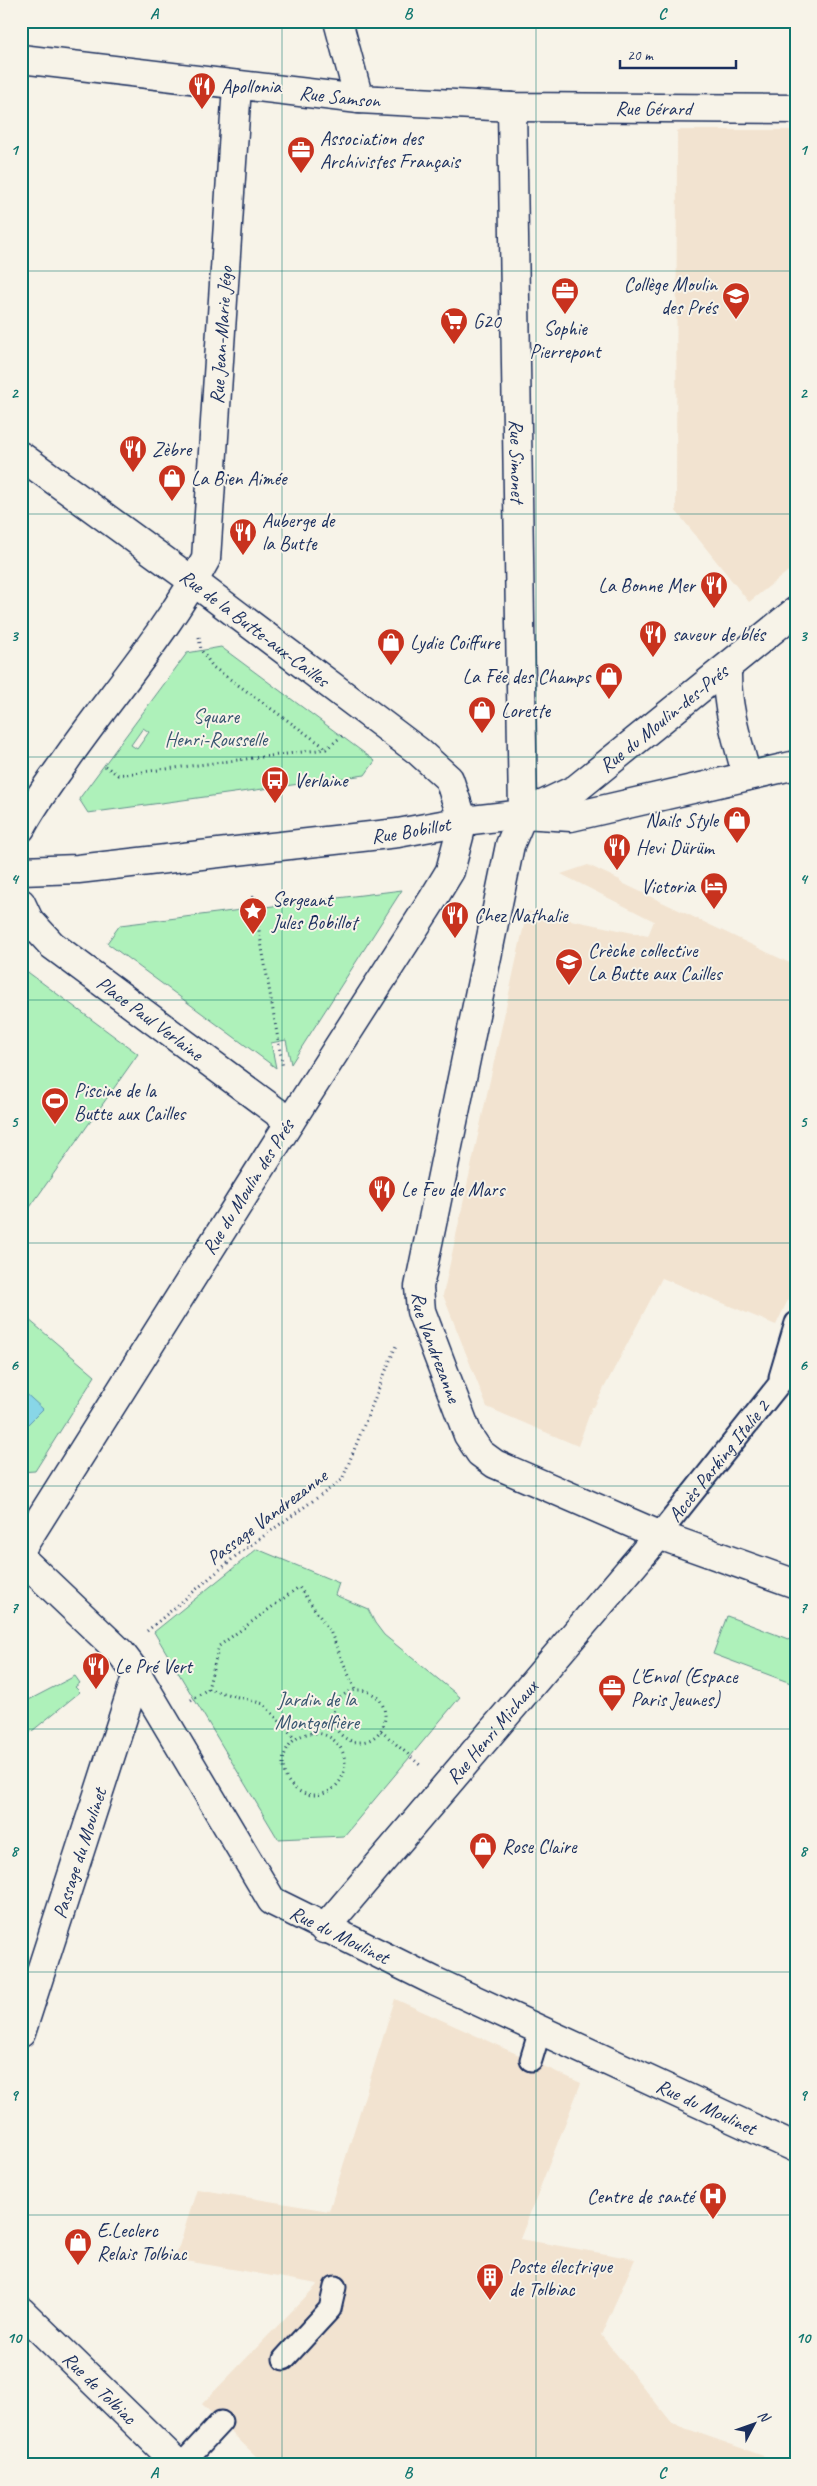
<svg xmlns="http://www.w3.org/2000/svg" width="817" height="2486" viewBox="0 0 817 2486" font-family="Caveat,sans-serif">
<rect width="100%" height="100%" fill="#f7f3e8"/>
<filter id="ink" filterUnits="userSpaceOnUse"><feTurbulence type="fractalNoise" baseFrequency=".02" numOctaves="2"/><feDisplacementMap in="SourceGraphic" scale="10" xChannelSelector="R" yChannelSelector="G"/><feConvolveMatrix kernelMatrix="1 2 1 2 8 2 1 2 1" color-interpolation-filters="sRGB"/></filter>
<g filter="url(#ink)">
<!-- built -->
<path fill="#f2e3d0" d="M 677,130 L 796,130 L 796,565 L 749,602 L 676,511 Z
M 588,865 L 620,880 L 620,882 L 796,966 L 796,1283 L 776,1325 L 662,1278 L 594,1407 L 592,1407 L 578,1446 L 487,1407 L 443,1295 L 527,911 L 648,936 L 654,921 L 561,874 Z
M 395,1999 L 581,2083 L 520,2239 L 635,2259 L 601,2335 L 673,2424 L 772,2459 L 781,2465 L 265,2465 L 202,2404 L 318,2284 L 175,2259 L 197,2189 L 329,2211 Z"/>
<!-- green -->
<path fill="#aef1ba" stroke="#64908c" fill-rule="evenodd" d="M 221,647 L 375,761 L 365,775 L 88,813 L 79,799 L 187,653 ZM 143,728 L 149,732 L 137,749 L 131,745 Z
M 402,890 L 291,1064 L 286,1040 L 271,1043 L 276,1068 L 107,943 L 120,925 Z
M 21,967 L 138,1054 L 21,1220 Z
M 21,1313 L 95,1376 L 35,1471 L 21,1472 Z
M 257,1549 L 339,1583 L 335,1595 L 368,1609 L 375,1623 L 384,1635 L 460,1697 L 344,1836 L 278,1839 L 154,1632 Z
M 727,1616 L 796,1642 L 796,1685 L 713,1654 Z
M 75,1676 L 80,1683 L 75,1687 L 80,1692 L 21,1740 L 21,1704 Z"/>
<!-- water -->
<path fill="#88d6e7" stroke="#5c93b0" d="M 21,1389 L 43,1409 L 21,1431 Z"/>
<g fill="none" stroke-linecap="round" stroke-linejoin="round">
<!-- lane casing -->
<g stroke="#1b2f5e" stroke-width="25">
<g id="lane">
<path d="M 780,1377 L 796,1323"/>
<path id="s1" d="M 659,1535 L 796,1363"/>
<path d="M 531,2060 L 540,2030"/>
<path d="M 284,2359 L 330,2309 L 335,2287"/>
<path d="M 181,2465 L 221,2422"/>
</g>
</g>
<!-- street casing -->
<g stroke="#1b2f5e" stroke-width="31">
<g id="street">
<path d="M 338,21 L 359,99"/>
<path id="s2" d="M 21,59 L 359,99 L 512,107 L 796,109"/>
<path id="s3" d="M 512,107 L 523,814 L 510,845 L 419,1287 L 421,1311 L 468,1435 L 480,1453 L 495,1464 L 659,1535 L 796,1584"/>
<path id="s4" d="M 21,456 L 194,582 L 418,751 L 449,779 L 463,821 L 450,871 L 433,899 L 290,1122 L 21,1549"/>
<path d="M 727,668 C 726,706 737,740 747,776"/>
<path id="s5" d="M 523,814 L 576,789 L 796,611"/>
<path id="s6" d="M 21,828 C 33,805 48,785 63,764 C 110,696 167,632 206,559 L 237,86"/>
<path id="s7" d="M 21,903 L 29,920 L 52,945 L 290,1122"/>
<path id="s8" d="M 21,1558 L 121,1653 L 137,1674 L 272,1901 L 434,1981 L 796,2148"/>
<path id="s9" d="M 324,1929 L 659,1535"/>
<path id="s10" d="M 21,2033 L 137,1674"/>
</g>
</g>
<!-- secondary casing -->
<g stroke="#1b2f5e" stroke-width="31">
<g id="secondary">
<path id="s11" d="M 21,871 L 78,869 L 245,850 L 398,833 L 463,821 L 523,814 L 571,817 L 796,765"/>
<path id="s12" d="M 21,2311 L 179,2465"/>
</g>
</g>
<!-- path -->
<path stroke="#1b2f5e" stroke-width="3" stroke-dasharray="1 4" stroke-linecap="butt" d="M 199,637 L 201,650 L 213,667 L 326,748
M 105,766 L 118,775 L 326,749 L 342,736
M 253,896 L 283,1068
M 147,1631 L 237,1555 L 342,1480 L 397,1343
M 208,1689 L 264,1704 L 295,1739
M333 1716a26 26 0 1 1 52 0a26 26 0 1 1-52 0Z
M 191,1700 L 208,1689 L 219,1646 L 299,1587 L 330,1631 L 355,1690
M 381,1731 L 420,1765
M283 1764a31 31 0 1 1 62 0a31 31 0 1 1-62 0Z"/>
<!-- lane -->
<use href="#lane" stroke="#f7f3e8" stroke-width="21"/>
<!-- street -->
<use href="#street" stroke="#f7f3e8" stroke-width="28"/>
<!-- secondary -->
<use href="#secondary" stroke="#f7f3e8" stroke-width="28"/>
</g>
</g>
<!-- grid -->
<path fill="none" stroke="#0f766e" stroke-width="1" stroke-opacity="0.55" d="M 282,21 L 282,2465M 536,21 L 536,2465M 21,271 L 796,271M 21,514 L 796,514M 21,757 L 796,757M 21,1000 L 796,1000M 21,1243 L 796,1243M 21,1486 L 796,1486M 21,1729 L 796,1729M 21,1972 L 796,1972M 21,2215 L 796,2215"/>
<!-- icons -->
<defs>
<g id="restaurant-pin" transform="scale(1.4375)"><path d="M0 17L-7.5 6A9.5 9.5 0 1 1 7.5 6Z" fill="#c8321e" stroke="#f7f3e8"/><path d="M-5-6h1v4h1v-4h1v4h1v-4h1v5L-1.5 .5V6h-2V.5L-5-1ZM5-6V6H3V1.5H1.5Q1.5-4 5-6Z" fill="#fff"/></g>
<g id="office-pin" transform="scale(1.4375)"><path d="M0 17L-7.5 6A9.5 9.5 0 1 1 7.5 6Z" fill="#c8321e" stroke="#f7f3e8"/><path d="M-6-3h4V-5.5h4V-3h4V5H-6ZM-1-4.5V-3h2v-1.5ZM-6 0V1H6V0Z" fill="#fff"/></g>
<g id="school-pin" transform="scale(1.4375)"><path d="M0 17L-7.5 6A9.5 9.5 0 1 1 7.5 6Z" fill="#c8321e" stroke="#f7f3e8"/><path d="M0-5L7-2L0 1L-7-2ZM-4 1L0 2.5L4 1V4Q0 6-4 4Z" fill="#fff"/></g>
<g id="supermarket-pin" transform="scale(1.4375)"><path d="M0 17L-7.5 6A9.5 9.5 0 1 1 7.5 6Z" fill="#c8321e" stroke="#f7f3e8"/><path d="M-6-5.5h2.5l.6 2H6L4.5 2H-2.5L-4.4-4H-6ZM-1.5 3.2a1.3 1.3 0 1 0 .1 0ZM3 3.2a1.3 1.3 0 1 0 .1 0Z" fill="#fff"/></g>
<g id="shop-pin" transform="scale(1.4375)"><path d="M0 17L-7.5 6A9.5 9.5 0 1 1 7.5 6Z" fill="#c8321e" stroke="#f7f3e8"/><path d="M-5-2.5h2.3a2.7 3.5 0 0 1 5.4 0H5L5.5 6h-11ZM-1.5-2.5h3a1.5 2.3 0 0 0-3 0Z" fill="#fff"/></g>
<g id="bus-pin" transform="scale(1.4375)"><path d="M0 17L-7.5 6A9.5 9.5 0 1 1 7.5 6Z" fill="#c8321e" stroke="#f7f3e8"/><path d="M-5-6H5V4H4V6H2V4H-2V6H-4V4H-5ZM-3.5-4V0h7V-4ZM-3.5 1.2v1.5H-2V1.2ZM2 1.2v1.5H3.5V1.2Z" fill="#fff"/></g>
<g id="hotel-pin" transform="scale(1.4375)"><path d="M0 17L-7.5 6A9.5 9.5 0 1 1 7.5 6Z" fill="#c8321e" stroke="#f7f3e8"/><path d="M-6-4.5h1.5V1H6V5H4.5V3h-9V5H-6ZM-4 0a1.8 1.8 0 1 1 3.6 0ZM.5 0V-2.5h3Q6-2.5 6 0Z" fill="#fff"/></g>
<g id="sight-pin" transform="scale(1.4375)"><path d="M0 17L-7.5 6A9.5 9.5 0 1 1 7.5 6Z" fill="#c8321e" stroke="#f7f3e8"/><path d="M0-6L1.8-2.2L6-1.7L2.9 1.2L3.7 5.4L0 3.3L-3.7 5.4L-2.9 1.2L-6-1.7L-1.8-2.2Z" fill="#fff"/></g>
<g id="stadium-pin" transform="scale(1.4375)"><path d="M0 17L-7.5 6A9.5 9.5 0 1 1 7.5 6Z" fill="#c8321e" stroke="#f7f3e8"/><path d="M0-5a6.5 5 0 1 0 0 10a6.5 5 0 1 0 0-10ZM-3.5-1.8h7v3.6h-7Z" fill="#fff"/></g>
<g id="hospital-pin" transform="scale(1.4375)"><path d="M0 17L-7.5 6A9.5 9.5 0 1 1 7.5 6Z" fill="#c8321e" stroke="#f7f3e8"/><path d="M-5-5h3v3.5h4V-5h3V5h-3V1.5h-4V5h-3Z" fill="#fff"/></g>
<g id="building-pin" transform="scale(1.4375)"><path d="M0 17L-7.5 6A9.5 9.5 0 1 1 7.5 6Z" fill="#c8321e" stroke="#f7f3e8"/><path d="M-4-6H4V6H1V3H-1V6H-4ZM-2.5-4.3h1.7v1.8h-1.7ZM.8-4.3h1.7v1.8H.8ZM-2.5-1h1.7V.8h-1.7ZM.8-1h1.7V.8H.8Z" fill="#fff"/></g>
</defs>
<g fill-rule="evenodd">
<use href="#restaurant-pin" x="202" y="86"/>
<use href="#office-pin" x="301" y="150"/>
<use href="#office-pin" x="565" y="291"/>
<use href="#school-pin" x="736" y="296"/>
<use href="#supermarket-pin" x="454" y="321"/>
<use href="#restaurant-pin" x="133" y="449"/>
<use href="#shop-pin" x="172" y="478"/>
<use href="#restaurant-pin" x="243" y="532"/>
<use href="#restaurant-pin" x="714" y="585"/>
<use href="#restaurant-pin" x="653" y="634"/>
<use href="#shop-pin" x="391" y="642"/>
<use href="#shop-pin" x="609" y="676"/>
<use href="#shop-pin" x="482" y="710"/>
<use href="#bus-pin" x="275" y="780"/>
<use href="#shop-pin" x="737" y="820"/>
<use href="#restaurant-pin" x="617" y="847"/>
<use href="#hotel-pin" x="714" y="886"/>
<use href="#sight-pin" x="253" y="911"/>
<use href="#restaurant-pin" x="455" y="915"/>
<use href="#school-pin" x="569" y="962"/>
<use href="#stadium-pin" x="55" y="1101"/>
<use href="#restaurant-pin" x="382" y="1189"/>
<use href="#restaurant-pin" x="96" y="1666"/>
<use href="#office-pin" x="612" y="1688"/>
<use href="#shop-pin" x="483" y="1846"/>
<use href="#hospital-pin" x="713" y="2196"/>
<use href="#shop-pin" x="78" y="2242"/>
<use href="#building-pin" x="490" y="2277"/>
</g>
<g text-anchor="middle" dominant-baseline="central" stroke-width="4" stroke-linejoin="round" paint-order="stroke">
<!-- poi labels -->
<g font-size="20" fill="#1b2f5e" stroke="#f7f3e8" text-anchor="start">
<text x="221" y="86">Apollonia</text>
<text x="320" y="138">Association des<tspan x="320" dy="23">Archivistes Français</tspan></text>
<text x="717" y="284" text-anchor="end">Collège Moulin<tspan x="717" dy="23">des Prés</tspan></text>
<text x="473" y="321">G20</text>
<text x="565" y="328" text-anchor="middle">Sophie<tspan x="565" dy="23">Pierrepont</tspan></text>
<text x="152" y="449">Zèbre</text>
<text x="191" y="478">La Bien Aimée</text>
<text x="262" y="520">Auberge de<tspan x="262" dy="23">la Butte</tspan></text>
<text x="695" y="585" text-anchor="end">La Bonne Mer</text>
<text x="672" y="634">saveur de blés</text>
<text x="410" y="642">Lydie Coiffure</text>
<text x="590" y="676" text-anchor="end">La Fée des Champs</text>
<text x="501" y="710">Lorette</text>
<text x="294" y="780">Verlaine</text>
<text x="718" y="820" text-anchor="end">Nails Style</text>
<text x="636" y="847">Hevi Dürüm</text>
<text x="695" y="886" text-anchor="end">Victoria</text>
<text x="272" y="899">Sergeant<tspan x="272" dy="23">Jules Bobillot</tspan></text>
<text x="474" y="915">Chez Nathalie</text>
<text x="588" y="950">Crèche collective<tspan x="588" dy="23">La Butte aux Cailles</tspan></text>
<text x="74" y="1090">Piscine de la<tspan x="74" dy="23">Butte aux Cailles</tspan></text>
<text x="401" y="1189">Le Feu de Mars</text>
<text x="115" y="1666">Le Pré Vert</text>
<text x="631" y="1676">L'Envol (Espace<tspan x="631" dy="23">Paris Jeunes)</tspan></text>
<text x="502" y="1846">Rose Claire</text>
<text x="694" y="2196" text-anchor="end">Centre de santé</text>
<text x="97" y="2230">E.Leclerc<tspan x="97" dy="23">Relais Tolbiac</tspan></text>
<text x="509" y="2266">Poste électrique<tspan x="509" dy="23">de Tolbiac</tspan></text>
</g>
<!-- street labels -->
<g font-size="20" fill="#1b2f5e" stroke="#f7f3e8">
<text stroke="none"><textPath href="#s2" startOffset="321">Rue Samson</textPath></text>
<text stroke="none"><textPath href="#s2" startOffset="635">Rue Gérard</textPath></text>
<text stroke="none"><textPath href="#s6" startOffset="551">Rue Jean-Marie Jégo</textPath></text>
<text stroke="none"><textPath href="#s3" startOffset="354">Rue Simonet</textPath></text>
<text stroke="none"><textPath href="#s4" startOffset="290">Rue de la Butte-aux-Cailles</textPath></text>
<text stroke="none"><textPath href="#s5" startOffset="171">Rue du Moulin-des-Prés</textPath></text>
<text stroke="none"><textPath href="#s11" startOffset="392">Rue Bobillot</textPath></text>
<text stroke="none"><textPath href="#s7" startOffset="175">Place Paul Verlaine</textPath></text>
<text transform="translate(248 1187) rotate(-58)">Rue du Moulin des Prés</text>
<text stroke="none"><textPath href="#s3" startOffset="1255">Rue Vandrezanne</textPath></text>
<text stroke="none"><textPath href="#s1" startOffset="95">Accès Parking Italie 2</textPath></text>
<text transform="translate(267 1517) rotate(-37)">Passage Vandrezanne</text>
<text stroke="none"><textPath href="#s9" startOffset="259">Rue Henri Michaux</textPath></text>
<text stroke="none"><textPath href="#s10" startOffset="189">Passage du Moulinet</textPath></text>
<text stroke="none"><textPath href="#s8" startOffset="504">Rue du Moulinet</textPath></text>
<text stroke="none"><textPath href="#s8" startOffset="909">Rue du Moulinet</textPath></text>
<text stroke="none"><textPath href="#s12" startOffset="110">Rue de Tolbiac</textPath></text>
</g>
<!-- park labels -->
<g font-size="20" fill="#385670" stroke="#f7f3e8">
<text x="216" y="716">Square<tspan x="216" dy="23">Henri-Rousselle</tspan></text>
<text x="317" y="1699">Jardin de la<tspan x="317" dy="23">Montgolfière</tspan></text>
</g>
</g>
<!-- margin -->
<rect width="817" height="2486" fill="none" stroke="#f7f3e8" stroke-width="55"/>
<!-- north arrow -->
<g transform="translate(754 2424) rotate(49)" stroke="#f7f3e8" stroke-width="4" paint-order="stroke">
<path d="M0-4L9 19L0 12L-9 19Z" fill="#1b2f5e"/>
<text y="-8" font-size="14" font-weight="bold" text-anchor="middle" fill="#1b2f5e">N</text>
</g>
<!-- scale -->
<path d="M620 60v8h116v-8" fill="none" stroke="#1b2f5e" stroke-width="2.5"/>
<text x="627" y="60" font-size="15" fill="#1b2f5e" stroke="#f7f3e8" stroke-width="4" paint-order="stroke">20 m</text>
<rect x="28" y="28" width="762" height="2430" fill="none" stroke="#0f766e" stroke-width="2"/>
<g font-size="16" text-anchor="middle" font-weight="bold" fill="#0f766e">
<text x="154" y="19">A</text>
<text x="408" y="19">B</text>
<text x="662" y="19">C</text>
<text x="14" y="155">1</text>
<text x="803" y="155">1</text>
<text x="14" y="398">2</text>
<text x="803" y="398">2</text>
<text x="14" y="641">3</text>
<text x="803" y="641">3</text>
<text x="14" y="884">4</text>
<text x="803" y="884">4</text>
<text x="14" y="1127">5</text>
<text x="803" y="1127">5</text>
<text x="14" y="1370">6</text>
<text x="803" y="1370">6</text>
<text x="14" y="1613">7</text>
<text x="803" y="1613">7</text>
<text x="14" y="1856">8</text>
<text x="803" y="1856">8</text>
<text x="14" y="2100">9</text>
<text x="803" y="2100">9</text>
<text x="14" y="2343">10</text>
<text x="803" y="2343">10</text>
<text x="154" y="2478">A</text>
<text x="408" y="2478">B</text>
<text x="662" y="2478">C</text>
</g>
</svg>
